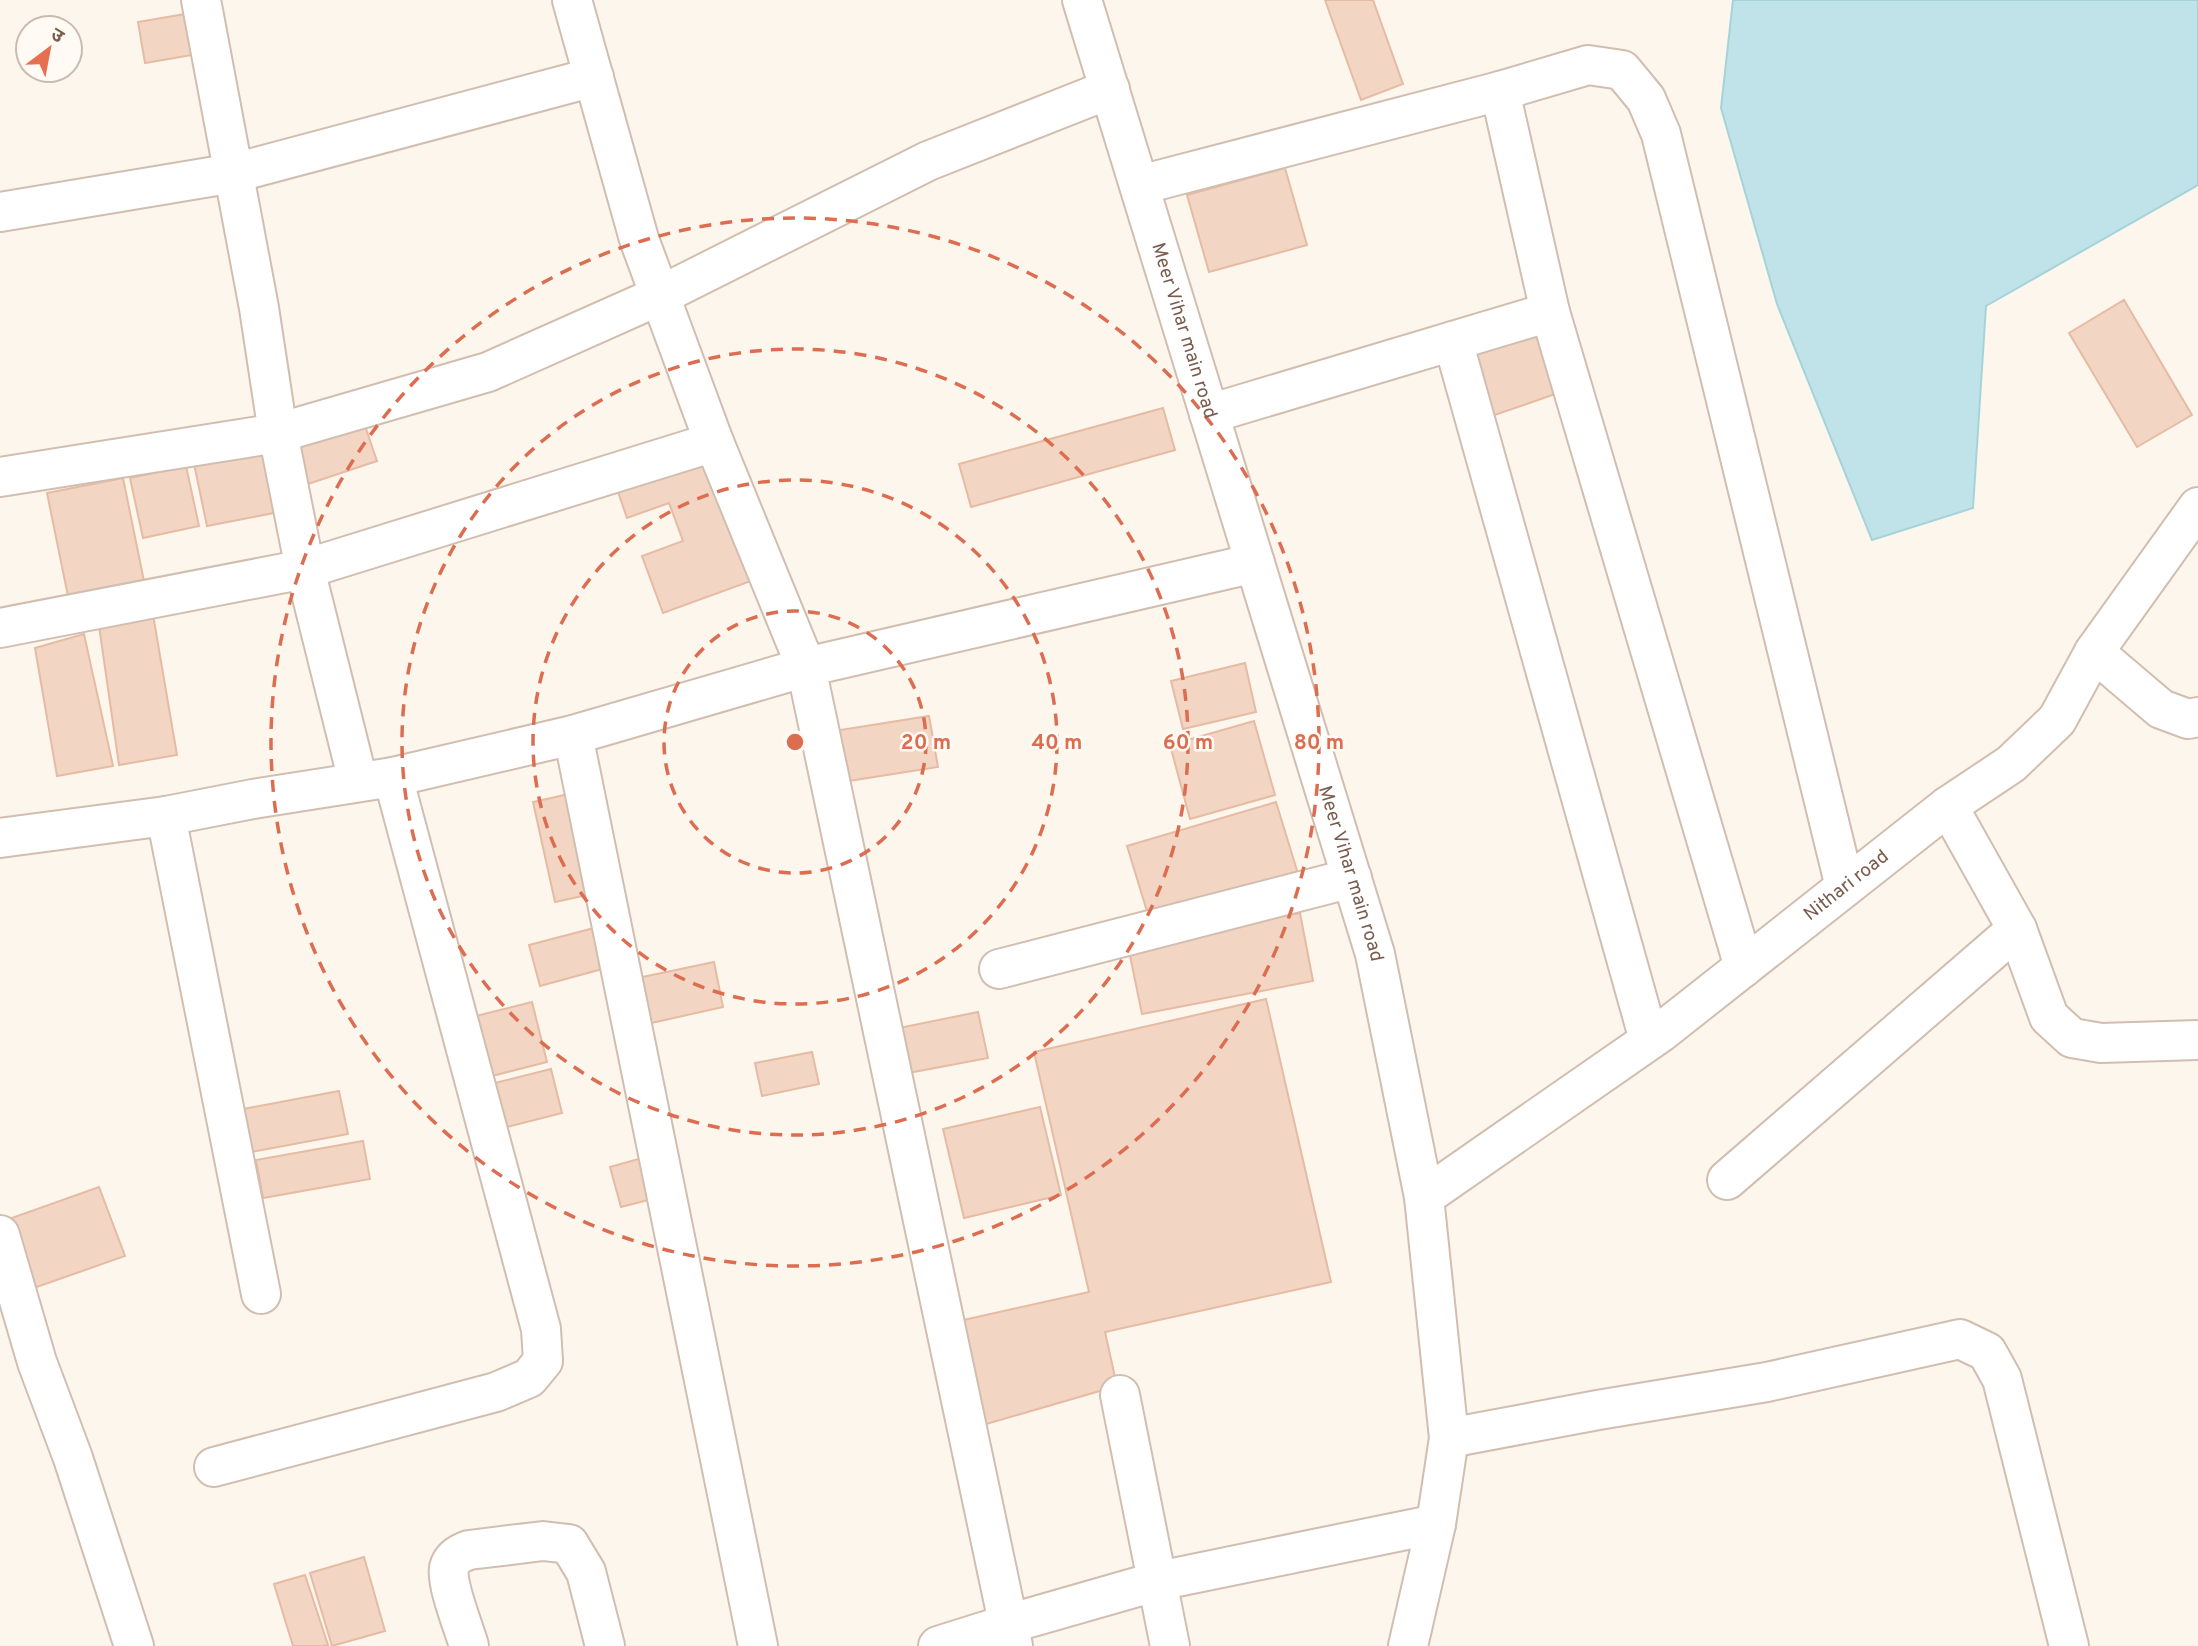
<svg xmlns="http://www.w3.org/2000/svg" width="2198" height="1646" viewBox="0 0 2198 1646" font-family="Overpass,'Noto Sans Devanagari',sans-serif">
<rect width="100%" height="100%" fill="#fdf6ec"/>
<!-- water -->
<path fill="#bfe3e8" stroke="#a5d3da" stroke-width="2" d="M 1733,0 L 2198,0 L 2198,185 L 1986,306 L 1973,508 L 1872,540 L 1777,304 L 1721,108 Z"/>
<!-- building -->
<path fill="#f3d5c3" stroke="#e6bba3" stroke-width="2" d="M 1325,0 L 1373,0 L 1403,84 L 1361,100 Z
M 191,13 L 198,54 L 145,63 L 138,22 Z
M 1285,168 L 1307,245 L 1209,272 L 1187,195 Z
M 2124,300 L 2192,415 L 2137,447 L 2069,333 Z
M 1550,329 L 1570,389 L 1486,418 L 1465,358 Z
M 1163,408 L 1175,450 L 971,507 L 959,464 Z
M 363,420 L 377,461 L 308,484 L 294,444 Z
M 262,451 L 274,513 L 207,526 L 194,464 Z
M 704,454 L 751,581 L 663,613 L 642,556 L 683,541 L 669,503 L 627,518 L 616,486 Z
M 186,466 L 199,526 L 143,538 L 130,478 Z
M 123,478 L 146,591 L 70,606 L 47,493 Z
M 152,609 L 177,755 L 119,765 L 99,626 Z
M 84,634 L 113,766 L 57,776 L 35,648 Z
M 1245,663 L 1256,712 L 1183,729 L 1171,681 Z
M 929,716 L 938,767 L 842,782 L 834,731 Z
M 1254,721 L 1275,795 L 1190,819 L 1170,745 Z
M 578,792 L 601,892 L 555,902 L 533,802 Z
M 1276,802 L 1299,877 L 1150,921 L 1127,846 Z
M 1300,913 L 1313,981 L 1142,1014 L 1128,946 Z
M 594,928 L 606,968 L 540,986 L 529,945 Z
M 714,962 L 723,1007 L 638,1026 L 628,980 Z
M 1266,999 L 1331,1282 L 1105,1332 L 1117,1386 L 983,1425 L 959,1321 L 1089,1292 L 1034,1052 Z
M 532,1002 L 547,1062 L 480,1079 L 464,1019 Z
M 978,1012 L 988,1058 L 903,1074 L 894,1029 Z
M 812,1052 L 819,1084 L 762,1096 L 755,1063 Z
M 551,1069 L 562,1113 L 499,1129 L 487,1085 Z
M 339,1091 L 348,1134 L 251,1152 L 243,1109 Z
M 1040,1107 L 1061,1195 L 964,1218 L 943,1129 Z
M 363,1141 L 370,1179 L 263,1198 L 256,1160 Z
M 653,1155 L 664,1196 L 621,1207 L 610,1167 Z
M 99,1187 L 125,1256 L 31,1289 L 6,1220 Z
M 364,1557 L 385,1631 L 332,1646 L 310,1573 Z
M 305,1575 L 328,1645 L 323,1646 L 293,1646 L 274,1584 Z"/>
<g fill="none" stroke-linecap="round" stroke-linejoin="round">
<!-- minor casing -->
<g stroke="#d1beb0" stroke-width="42">
<g id="minor">
<path d="M 201,0 L 259,308 L 278,433 L 305,569 L 358,781"/>
<path d="M 572,0 L 639,239 L 714,442 L 806,667 L 1013,1646"/>
<path id="s1" d="M 1082,0 L 1375,954 L 1424,1197 L 1449,1438 L 1436,1524 L 1408,1646"/>
<path d="M 1500,91 L 1588,65 L 1622,70 L 1646,99 L 1661,134 L 1845,887"/>
<path d="M 1140,185 L 1500,91 L 1550,312 L 1744,967"/>
<path d="M 0,212 L 234,173 L 594,77"/>
<path d="M 1453,341 L 1649,1040"/>
<path d="M 1209,414 L 1550,312"/>
<path d="M 0,477 L 278,433 L 488,372 L 661,295 L 928,161 L 1110,89"/>
<path d="M 0,628 L 305,569 L 714,442"/>
<path d="M 2094,652 L 2161,709 L 2188,719 L 2198,717"/>
<path d="M 573,735 L 758,1646"/>
<path d="M 1948,806 L 2017,929 L 2049,1017 L 2072,1038 L 2101,1043 L 2198,1040"/>
<path d="M 166,816 L 261,1294"/>
<path d="M 0,838 L 166,816 L 253,799 L 393,777 L 573,735 L 806,667 L 1255,563"/>
<path d="M 999,969 L 1352,878"/>
<path d="M 1727,1180 L 2017,929"/>
<path id="s2" d="M 1424,1197 L 1660,1033 L 1948,806 L 2011,764 L 2057,720 L 2094,652 L 2198,507"/>
<path d="M 0,1235 L 37,1362 L 73,1458 L 134,1646"/>
<path d="M 1120,1395 L 1170,1646"/>
<path d="M 1449,1438 L 1598,1410 L 1767,1382 L 1960,1339 L 1987,1352 L 2002,1379 L 2069,1646"/>
<path d="M 214,1467 L 496,1392 L 529,1378 L 543,1361 L 541,1329 L 393,777"/>
<path d="M 469,1646 C 464,1628 446,1585 449,1568 C 452,1557 460,1553 469,1550 L 543,1541 L 569,1544 L 586,1572 L 605,1646"/>
<path d="M 938,1646 L 1008,1624 L 1158,1581 L 1436,1524"/>
</g>
</g>
<!-- minor -->
<use href="#minor" stroke="#fff" stroke-width="38"/>
</g>
<!-- distance rings -->
<g fill="none" stroke="#dc6d51" stroke-width="3.5" stroke-dasharray="12 9">
<circle cx="795" cy="742" r="131"/>
<circle cx="795" cy="742" r="262"/>
<circle cx="795" cy="742" r="393"/>
<circle cx="795" cy="742" r="524"/>
</g>
<g text-anchor="middle" dominant-baseline="central" stroke-width="5" stroke-linejoin="round" paint-order="stroke">
<!-- street labels -->
<g font-size="19" fill="#7a5c4d" stroke="#fffaf3">
<text stroke="none"><textPath href="#s1" startOffset="346">Meer Vihar main road</textPath></text>
<text stroke="none"><textPath href="#s1" startOffset="914">Meer Vihar main road</textPath></text>
<text stroke="none"><textPath href="#s2" startOffset="525">Nithari road</textPath></text>
</g>
</g>
<circle cx="795" cy="742" r="10" fill="#dc6d51" stroke="#fffaf3" stroke-width="3.5"/>
<g font-size="21" text-anchor="middle" font-weight="bold" fill="#dc6d51" stroke="#fffaf3" stroke-width="5" stroke-linejoin="round" paint-order="stroke">
<text x="926" y="749">20 m</text>
<text x="1057" y="749">40 m</text>
<text x="1188" y="749">60 m</text>
<text x="1319" y="749">80 m</text>
</g>
<!-- north arrow -->
<g transform="translate(49 49) rotate(32)"><circle r="33" fill="#fffaf3" stroke="#cabbb1" stroke-width="2"/>
<path d="M0-5L12 26L0 18L-12 26Z" fill="#e76f51"/>
<text y="-10" font-size="19" font-weight="bold" text-anchor="middle" fill="#7a5c4d">उ</text>
</g>
</svg>
